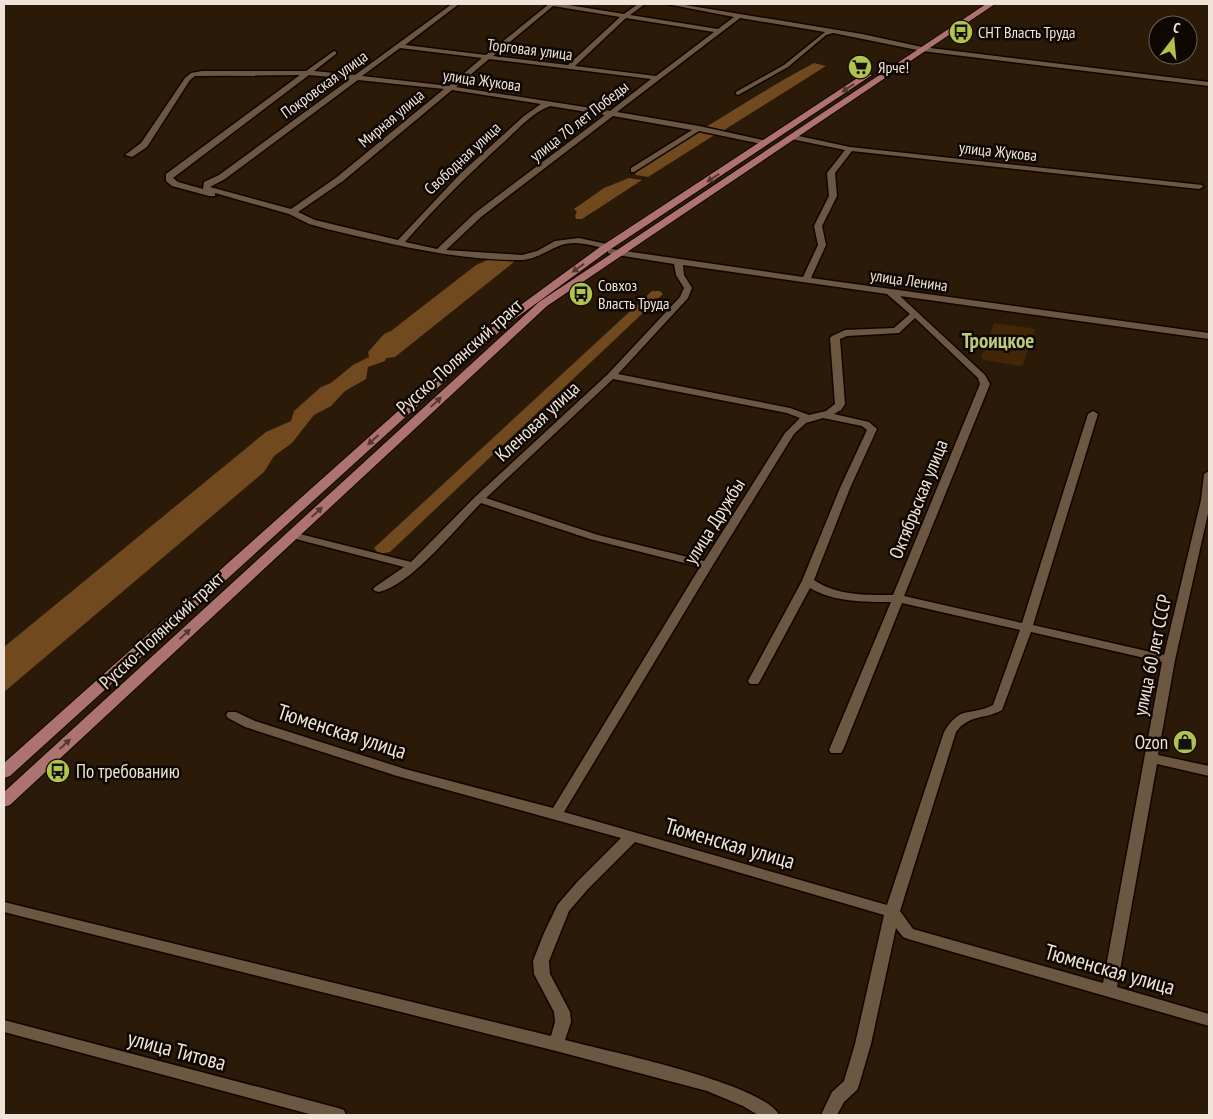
<svg xmlns="http://www.w3.org/2000/svg" width="1213" height="1119" viewBox="0 0 1213 1119" font-family="'PT Sans Narrow',sans-serif">
<rect width="100%" height="100%" fill="#2b1a07"/>
<!-- green -->
<path fill="#422606" d="M 994,323 L 1031,328 L 1035,330 L 1023,365 L 1019,366 L 985,360 L 981,358 Z"/>
<!-- forest -->
<path fill="#71491f" d="M 814,63 L 826,66 L 721,132 L 704,128 C 741,106 776,83 814,63 Z
M 700,130 L 716,134 L 648,177 L 636,175 L 635,173 Z
M 629,178 L 642,180 L 582,219 L 576,219 L 575,216 L 577,212 L 574,209 L 604,188 Z
M 490,259 L 512,260 L 514,262 L 395,357 L 386,358 L 385,361 L 368,367 L 366,379 L 345,391 L 331,406 L 314,415 L 292,443 L 274,456 L 264,472 L 4,692 L 4,647 L 266,432 L 291,421 L 294,411 L 321,387 L 331,383 L 353,365 L 369,357 L 368,352 L 384,334 L 391,331 L 476,265 Z
M 652,291 L 660,291 L 663,294 L 390,552 L 379,554 L 374,548 Z"/>
<g fill="none" stroke-linecap="round" stroke-linejoin="round">
<!-- minor casing -->
<g stroke="#130400" stroke-width="3">
<path id="minor" d="M 452,4 L 459,4 L 405,45 L 486,55 L 549,4 L 562,4 L 624,14 L 638,4 L 645,4 L 630,15 L 718,29 L 734,17 L 667,4 L 679,4 L 862,34 L 922,47 L 1209,82 L 1209,86 L 922,51 L 833,33 L 826,35 L 788,67 L 738,95 L 736,94 L 736,92 L 784,65 L 825,32 L 740,18 L 617,112 L 699,126 L 767,141 L 767,145 L 699,131 L 634,172 L 631,172 L 631,168 L 692,130 L 613,116 L 481,217 L 446,250 L 522,255 L 537,251 L 555,241 L 579,238 L 611,245 L 611,249 L 803,277 L 818,245 L 814,226 L 829,196 L 827,173 L 845,150 L 791,139 L 790,137 L 794,135 L 850,147 L 1202,185 L 1203,187 L 1199,189 L 852,151 L 835,173 L 837,196 L 822,226 L 826,245 L 811,278 L 1209,333 L 1209,339 L 900,296 L 985,375 L 990,384 L 904,596 L 1022,623 L 1088,414 L 1093,411 L 1098,414 L 1033,625 L 1164,655 L 1201,500 L 1204,474 L 1209,471 L 1209,509 L 1175,660 L 1158,755 L 1209,766 L 1209,776 L 1157,764 L 1117,987 L 1209,1014 L 1209,1026 L 908,939 L 903,937 L 896,928 L 871,1044 L 859,1085 L 857,1090 L 844,1102 L 837,1115 L 821,1115 L 832,1092 L 844,1081 L 855,1044 L 884,915 L 635,842 L 588,889 L 569,911 L 549,961 L 550,974 L 570,1012 L 571,1022 L 565,1040 C 603,1050 765,1084 779,1115 L 758,1115 L 743,1106 L 707,1091 L 556,1051 L 4,912 L 4,902 L 551,1036 L 555,1022 L 554,1012 L 534,974 L 533,961 L 544,933 L 558,904 L 578,881 L 621,838 L 397,776 L 245,727 L 228,718 L 226,715 L 228,712 L 236,712 L 255,721 L 405,769 L 553,808 L 700,567 L 590,539 L 481,503 C 457,527 411,585 379,592 L 375,591 L 373,589 L 375,587 L 404,567 L 288,537 L 286,535 L 292,532 L 411,562 L 475,497 L 608,374 L 680,297 L 684,288 L 676,275 L 674,264 L 611,254 L 608,253 L 608,249 C 592,246 575,239 559,246 C 546,251 535,260 520,260 C 454,260 390,244 327,229 L 309,224 L 289,214 L 215,193 L 215,196 L 209,196 L 172,186 L 166,181 L 166,174 L 300,75 L 195,76 L 190,80 L 147,147 L 132,157 L 125,155 L 141,143 L 185,78 L 191,73 L 202,71 L 306,71 L 334,51 L 336,52 L 336,54 L 314,71 L 355,75 ZM 553,6 L 620,17 L 568,65 L 493,56 ZM 626,18 L 714,32 L 656,76 L 575,66 ZM 400,48 L 482,58 L 449,86 L 362,76 ZM 489,59 L 651,79 L 610,111 L 456,87 ZM 309,75 L 350,79 L 219,175 L 204,182 L 203,189 L 178,182 L 173,178 ZM 358,80 L 444,89 L 337,177 L 291,209 L 210,187 L 225,179 ZM 452,90 L 541,104 L 524,116 L 461,173 L 398,240 L 315,220 L 298,212 L 343,181 ZM 550,106 L 605,115 L 475,213 L 437,249 L 405,242 C 436,206 470,173 505,141 C 519,128 532,113 550,106 ZM 683,265 L 887,294 L 910,314 L 894,328 L 845,330 L 832,336 L 830,338 L 835,404 L 826,411 L 809,415 L 790,408 L 618,374 L 688,298 L 692,288 L 684,275 ZM 915,318 L 978,378 L 980,384 L 893,595 C 867,595 837,596 814,580 L 850,488 L 877,429 L 869,422 L 834,414 L 841,410 L 845,404 L 840,339 L 847,336 L 899,333 ZM 613,379 L 787,413 L 800,418 L 785,433 L 704,561 L 598,535 L 486,498 ZM 823,418 L 862,426 L 867,430 L 840,488 L 802,581 L 748,681 L 750,684 L 758,684 L 760,681 L 810,588 C 833,602 864,602 891,602 L 829,750 L 831,753 L 841,753 L 843,750 L 902,603 L 1020,630 L 993,705 C 969,717 961,704 944,732 L 887,905 L 564,812 L 713,565 L 794,434 L 806,423 ZM 1031,632 L 1162,662 L 1103,983 L 913,929 L 900,911 L 956,732 C 969,714 984,720 1002,710 Z
M 4,1020 L 338,1108 L 344,1110 L 346,1115 L 313,1115 L 4,1032 Z"/>
</g>
<!-- major casing -->
<g stroke="#130400" stroke-width="2">
<path id="major" d="M 986,4 L 995,4 L 547,306 L 10,805 L 4,807 L 4,792 L 539,302 Z
M 865,73 L 872,75 L 608,251 L 508,324 L 10,776 L 4,778 L 4,763 L 500,320 L 600,247 Z"/>
</g>
<!-- minor -->
<use href="#minor" fill="#6c5743" fill-rule="evenodd"/>
<!-- major -->
<use href="#major" fill="#ad7370" fill-rule="evenodd"/>
</g>
<!-- one-way arrows -->
<defs><path id="oneway-solid" d="M-6-.8H1V-3.2L6.5 0L1 3.2V.8H-6Z" transform="scale(1.25)"/></defs>
<g fill="#563833">
<use href="#oneway-solid" transform="translate(848 88) rotate(146)"/>
<use href="#oneway-solid" transform="translate(713 178) rotate(146)"/>
<use href="#oneway-solid" transform="translate(578 268) rotate(145)"/>
<use href="#oneway-solid" transform="translate(436 402) rotate(-43)"/>
<use href="#oneway-solid" transform="translate(373 440) rotate(138)"/>
<use href="#oneway-solid" transform="translate(317 512) rotate(-43)"/>
<use href="#oneway-solid" transform="translate(185 634) rotate(-43)"/>
<use href="#oneway-solid" transform="translate(65 744) rotate(-43)"/>
</g>
<!-- icons -->
<defs>
<g id="bus-disc" transform="scale(1.25)"><circle r="9.5" fill="#b2c34c" stroke="#0e0702"/><path d="M-5-6H5V4H4V6H2V4H-2V6H-4V4H-5ZM-3.5-4V0h7V-4ZM-3.5 1.2v1.5H-2V1.2ZM2 1.2v1.5H3.5V1.2Z" fill="#111"/></g>
<g id="supermarket-disc" transform="scale(1.25)"><circle r="9.5" fill="#b2c34c" stroke="#0e0702"/><path d="M-6-5.5h2.5l.6 2H6L4.5 2H-2.5L-4.4-4H-6ZM-1.5 3.2a1.3 1.3 0 1 0 .1 0ZM3 3.2a1.3 1.3 0 1 0 .1 0Z" fill="#111"/></g>
<g id="shop-disc" transform="scale(1.25)"><circle r="9.5" fill="#b2c34c" stroke="#0e0702"/><path d="M-5-2.5h2.3a2.7 3.5 0 0 1 5.4 0H5L5.5 6h-11ZM-1.5-2.5h3a1.5 2.3 0 0 0-3 0Z" fill="#111"/></g>
</defs>
<g fill-rule="evenodd">
<use href="#bus-disc" x="961" y="32"/>
<use href="#supermarket-disc" x="860" y="67"/>
<use href="#bus-disc" x="581" y="294"/>
<use href="#shop-disc" x="1185" y="742"/>
<use href="#bus-disc" x="58" y="771"/>
</g>
<g text-anchor="middle" dominant-baseline="central" stroke-width="5" stroke-linejoin="round" paint-order="stroke">
<!-- far-poi labels -->
<g font-size="16" fill="#f0e4d9" stroke="#0e0702" text-anchor="start">
<text x="978" y="32">СНТ Власть Труда</text>
<text x="878" y="67">Ярче!</text>
<text x="598" y="285">Совхоз<tspan x="598" dy="18">Власть Труда</tspan></text>
</g>
<!-- far-street labels -->
<g font-size="16" fill="#f0e4d9" stroke="#0e0702">
<text transform="translate(530 49) rotate(7)">Торговая улица</text>
<text transform="translate(482 80) rotate(8)">улица Жукова</text>
<text transform="translate(324 84) rotate(-36)">Покровская улица</text>
<text transform="translate(391 118) rotate(-40)">Мирная улица</text>
<text transform="translate(579 121) rotate(-38)">улица 70 лет Победы</text>
<text transform="translate(998 151) rotate(6)">улица Жукова</text>
<text transform="translate(462 158) rotate(-43)">Свободная улица</text>
<text transform="translate(909 280) rotate(8)">улица Ленина</text>
</g>
<!-- street labels -->
<g font-size="19" fill="#f0e4d9" stroke="#0e0702">
<text transform="translate(459 356) rotate(-42)">Русско-Полянский тракт</text>
<text transform="translate(537 421) rotate(-43)">Кленовая улица</text>
<text transform="translate(918 499) rotate(-68)">Октябрьская улица</text>
<text transform="translate(714 521) rotate(-58)">улица Дружбы</text>
<text transform="translate(161 630) rotate(-43)">Русско-Полянский тракт</text>
<text transform="translate(1152 655) rotate(-78)">улица 60 лет СССР</text>
</g>
<!-- poi labels -->
<g font-size="19" fill="#f0e4d9" stroke="#0e0702" text-anchor="end">
<text x="1168" y="742">Ozon</text>
<text x="76" y="771" text-anchor="start">По требованию</text>
</g>
<!-- quarter labels -->
<g font-size="21" font-weight="bold" fill="#bdca7e" stroke="#0e0702">
<text x="998" y="340">Троицкое</text>
</g>
<!-- near-street labels -->
<g font-size="22" fill="#f0e4d9" stroke="#0e0702">
<text transform="translate(342 731) rotate(18)">Тюменская улица</text>
<text transform="translate(730 843) rotate(16)">Тюменская улица</text>
<text transform="translate(1110 969) rotate(16)">Тюменская улица</text>
<text transform="translate(177 1050) rotate(15)">улица Титова</text>
</g>
</g>
<!-- border -->
<rect width="1213" height="1119" fill="none" stroke="#f0e4d9" stroke-width="10"/>
<!-- north arrow -->
<g transform="translate(1173 40) rotate(16)"><circle r="24" fill="#0e0702" stroke="#685f58"/>
<path d="M0-4L9 19L0 12L-9 19Z" fill="#b2c34c"/>
<text y="-8" font-size="14" font-weight="bold" text-anchor="middle" fill="#f0e4d9">С</text>
</g>
</svg>
